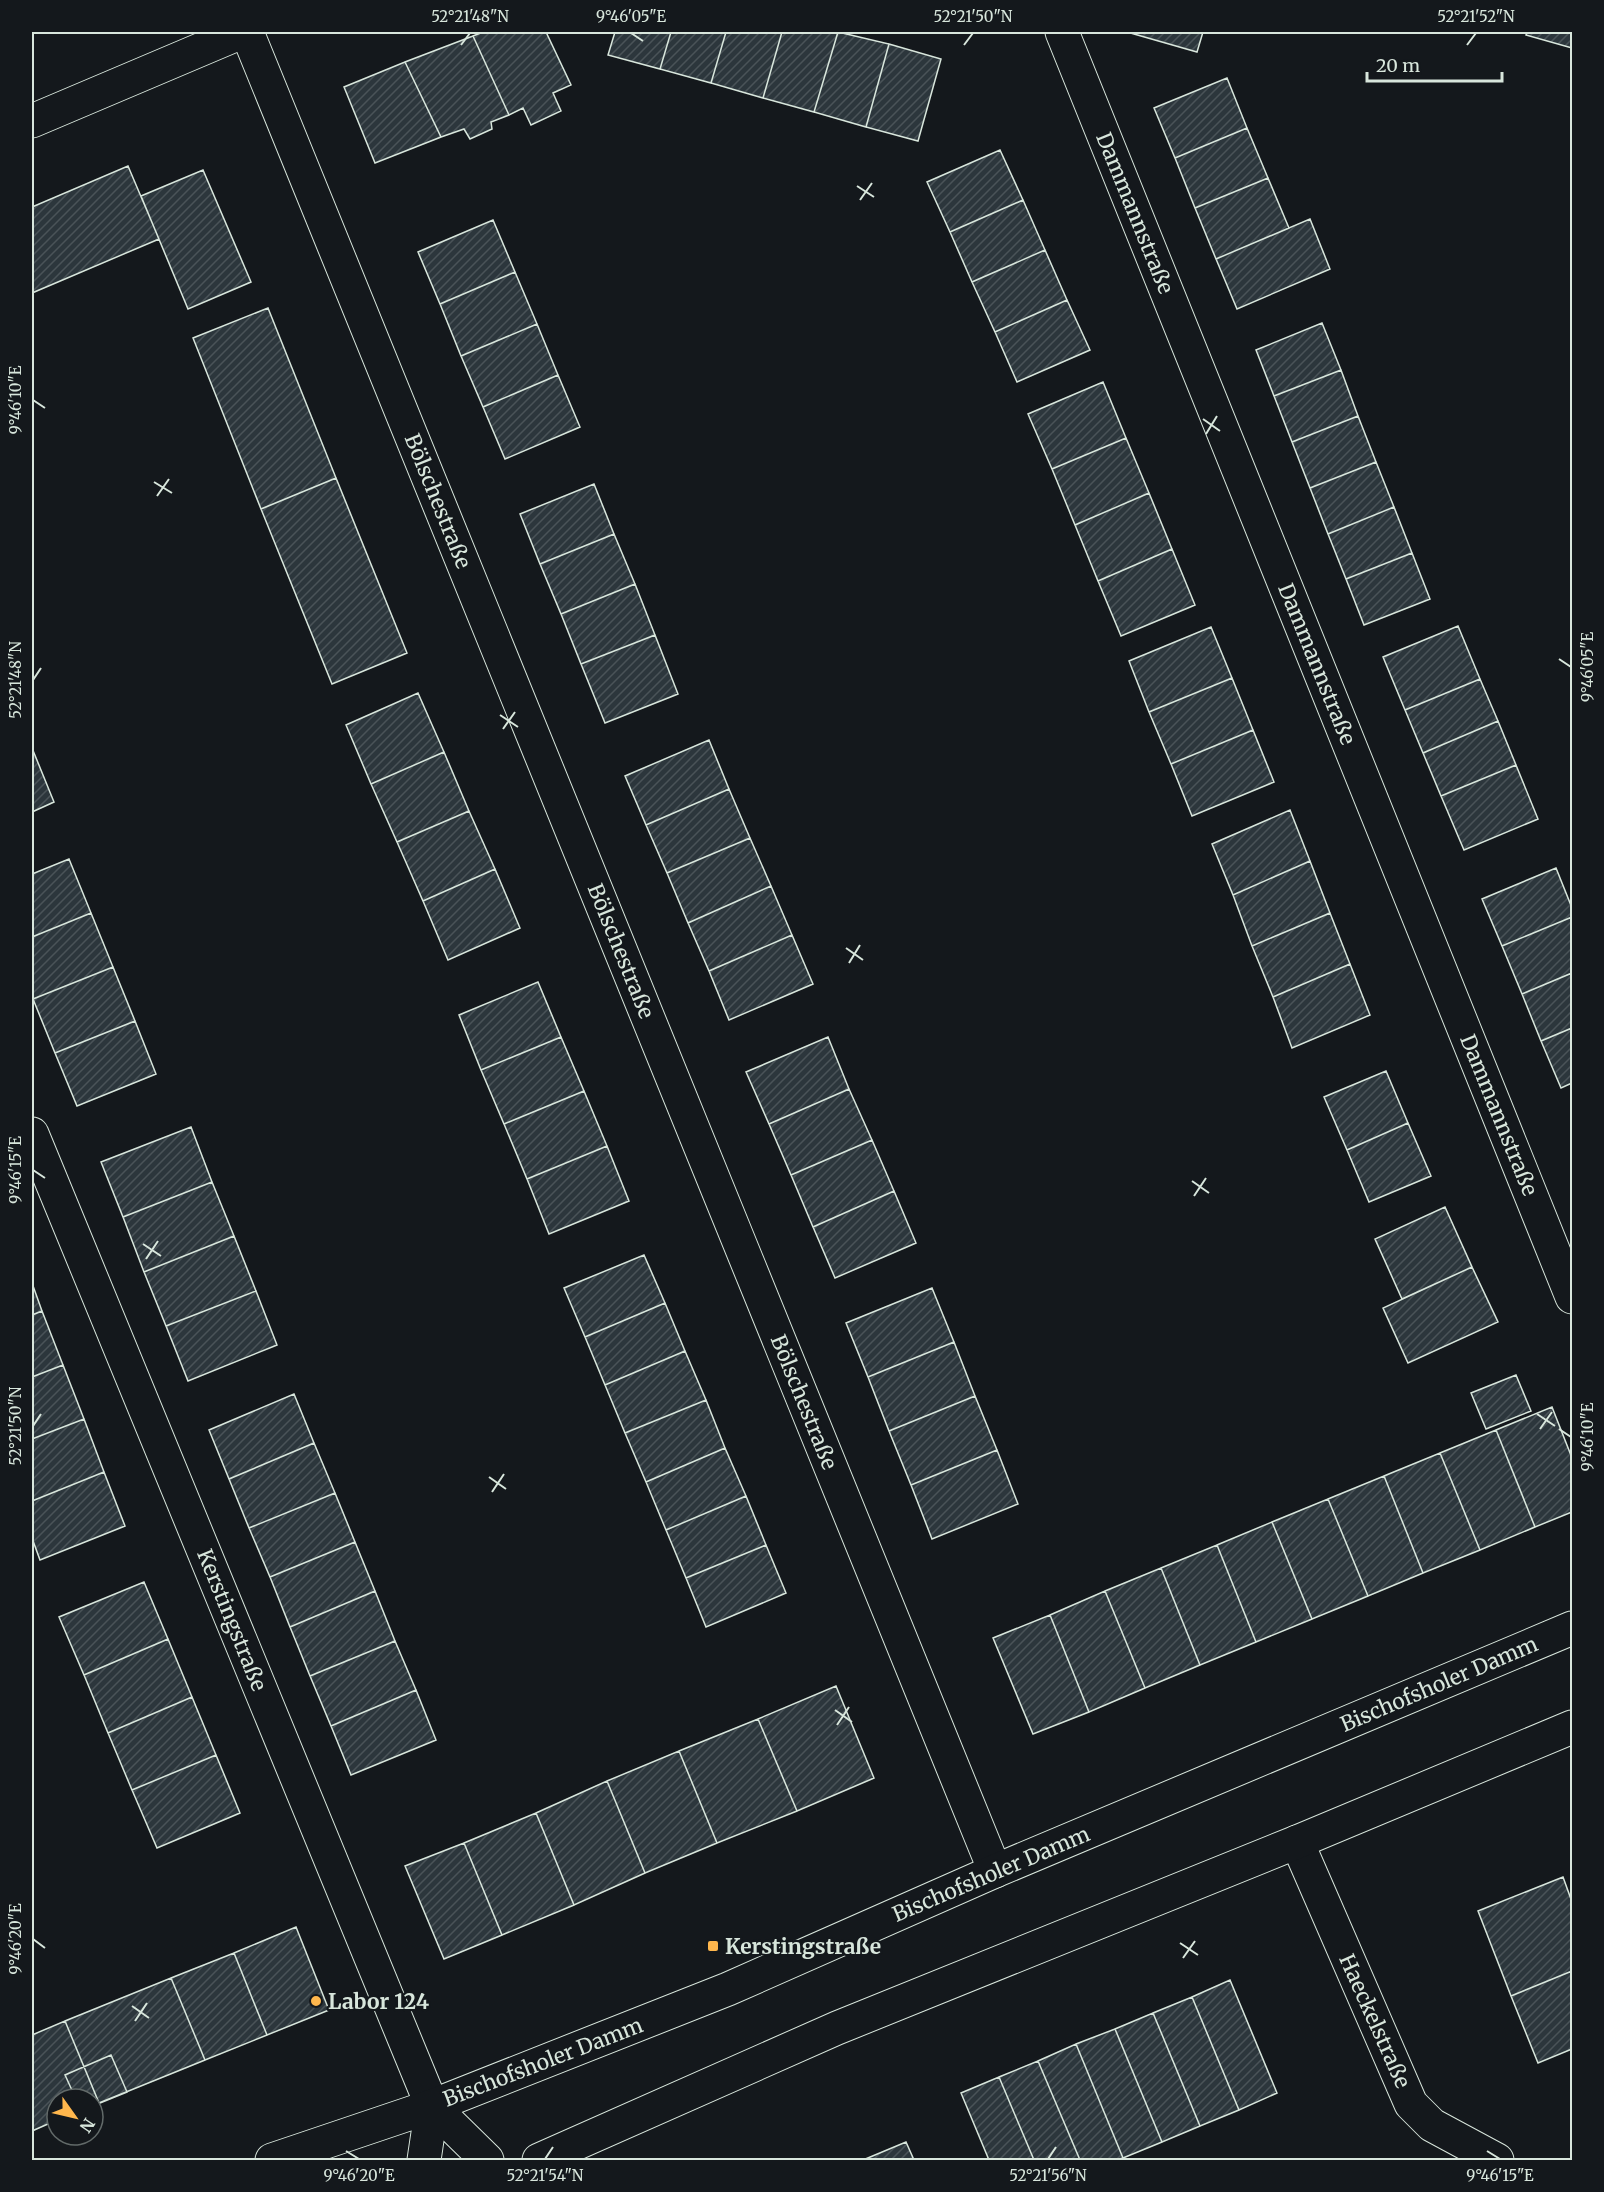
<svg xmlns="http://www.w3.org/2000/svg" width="1604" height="2192" viewBox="0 0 1604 2192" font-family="Merriweather,serif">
<defs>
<pattern id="building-hatch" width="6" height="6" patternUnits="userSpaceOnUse" patternTransform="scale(1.5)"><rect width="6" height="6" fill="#2c363c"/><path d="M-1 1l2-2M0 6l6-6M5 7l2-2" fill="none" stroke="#4a5358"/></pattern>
</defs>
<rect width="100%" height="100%" fill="#14181c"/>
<!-- building -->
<path fill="url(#building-hatch)" stroke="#d8e6dc" stroke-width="1.5" d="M 483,32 L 546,32 L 571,85 L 553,93 L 561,111 L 531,125 L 523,108 L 509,115 L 473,36 Z
M 615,32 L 671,32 L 660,69 L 608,55 Z
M 671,32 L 726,32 L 711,83 L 660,69 Z
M 726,32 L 782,32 L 763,98 L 711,83 Z
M 782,32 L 838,32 L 814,112 L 763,98 Z
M 838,32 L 889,44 L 866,127 L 814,112 Z
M 1127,32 L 1203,32 L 1197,52 Z
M 1527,32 L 1572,32 L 1572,48 L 1526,35 Z
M 473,36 L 509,115 L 491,122 L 492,129 L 470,139 L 464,129 L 441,137 L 405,62 Z
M 889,44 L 941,59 L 918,141 L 866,127 Z
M 405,62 L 441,137 L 375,163 L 344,87 Z
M 1227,78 L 1247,128 L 1175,158 L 1154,108 Z
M 1247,128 L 1268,178 L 1195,208 L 1175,158 Z
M 1000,150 L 1023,200 L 950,232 L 927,182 Z
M 128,166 L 159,239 L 32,293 L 32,207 Z
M 203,170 L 251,282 L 188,309 L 141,196 Z
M 1268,178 L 1289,228 L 1216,259 L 1195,208 Z
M 1023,200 L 1045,250 L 972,282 L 950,232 Z
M 1310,219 L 1330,269 L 1237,309 L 1216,259 Z
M 493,220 L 515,272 L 440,304 L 418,252 Z
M 1045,250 L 1067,300 L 995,332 L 972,282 Z
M 515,272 L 537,324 L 461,356 L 440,304 Z
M 1067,300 L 1090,350 L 1017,382 L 995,332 Z
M 268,308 L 336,478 L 261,509 L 193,338 Z
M 1322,323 L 1341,370 L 1274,396 L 1256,350 Z
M 537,324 L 558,375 L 483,407 L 461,356 Z
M 1341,370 L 1358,416 L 1292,442 L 1274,396 Z
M 558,375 L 580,427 L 505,459 L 483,407 Z
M 1103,382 L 1126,438 L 1052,469 L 1028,414 Z
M 1358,416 L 1376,462 L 1310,488 L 1292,442 Z
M 1126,438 L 1149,493 L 1075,525 L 1052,469 Z
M 1376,462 L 1394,507 L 1328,534 L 1310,488 Z
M 336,478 L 407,653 L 332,684 L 261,509 Z
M 594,484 L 614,534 L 540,564 L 520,514 Z
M 1149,493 L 1172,549 L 1098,581 L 1075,525 Z
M 1394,507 L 1412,553 L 1346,579 L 1328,534 Z
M 614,534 L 635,584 L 561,614 L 540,564 Z
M 1172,549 L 1195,605 L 1121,636 L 1098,581 Z
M 1412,553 L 1430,599 L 1364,625 L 1346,579 Z
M 635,584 L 655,635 L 581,664 L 561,614 Z
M 1458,626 L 1480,679 L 1405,710 L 1383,657 Z
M 1211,627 L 1232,678 L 1149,712 L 1129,661 Z
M 655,635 L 678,694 L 605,723 L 581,664 Z
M 1232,678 L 1253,730 L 1171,764 L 1149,712 Z
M 1480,679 L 1498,721 L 1423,753 L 1405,710 Z
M 418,693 L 444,752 L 371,784 L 346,725 Z
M 1498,721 L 1516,765 L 1441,796 L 1423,753 Z
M 1253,730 L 1274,782 L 1192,816 L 1171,764 Z
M 709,740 L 729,789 L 646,825 L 625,776 Z
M 32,748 L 54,802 L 32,812 Z
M 444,752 L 469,811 L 397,842 L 371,784 Z
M 1516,765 L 1538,819 L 1464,850 L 1441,796 Z
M 729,789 L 750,838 L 667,873 L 646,825 Z
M 1290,810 L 1310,861 L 1233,895 L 1212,844 Z
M 469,811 L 495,869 L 423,901 L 397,842 Z
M 750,838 L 771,886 L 688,923 L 667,873 Z
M 69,859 L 91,913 L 32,937 L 32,874 Z
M 1310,861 L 1330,913 L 1252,946 L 1233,895 Z
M 1556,868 L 1572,908 L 1572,917 L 1502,946 L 1482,899 Z
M 495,869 L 520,928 L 448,960 L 423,901 Z
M 771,886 L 792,935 L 709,971 L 688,923 Z
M 91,913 L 113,967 L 33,999 L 32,994 L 32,937 Z
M 1330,913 L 1350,964 L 1273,997 L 1252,946 Z
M 1572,917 L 1572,973 L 1522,994 L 1502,946 Z
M 792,935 L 813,984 L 729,1020 L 709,971 Z
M 1350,964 L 1370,1015 L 1292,1048 L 1273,997 Z
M 113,967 L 135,1021 L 55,1053 L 33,999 Z
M 1572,973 L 1572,1028 L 1541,1041 L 1522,994 Z
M 538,982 L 561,1037 L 481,1070 L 459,1015 Z
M 135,1021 L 156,1074 L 77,1106 L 55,1053 Z
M 1572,1028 L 1572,1083 L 1561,1088 L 1541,1041 Z
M 561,1037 L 584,1091 L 504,1124 L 481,1070 Z
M 828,1037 L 849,1089 L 769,1124 L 746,1072 Z
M 1386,1071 L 1408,1123 L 1347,1150 L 1324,1097 Z
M 849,1089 L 872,1140 L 791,1175 L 769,1124 Z
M 584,1091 L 607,1146 L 527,1179 L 504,1124 Z
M 1408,1123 L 1431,1176 L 1369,1202 L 1347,1150 Z
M 191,1127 L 212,1182 L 123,1217 L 101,1162 Z
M 872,1140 L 894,1191 L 813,1227 L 791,1175 Z
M 607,1146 L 629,1201 L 549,1234 L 527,1179 Z
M 212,1182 L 234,1236 L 144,1272 L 123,1217 Z
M 894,1191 L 916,1243 L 835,1278 L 813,1227 Z
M 1445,1207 L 1472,1267 L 1402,1299 L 1375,1239 Z
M 234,1236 L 256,1291 L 166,1326 L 144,1272 Z
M 644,1255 L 665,1303 L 585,1337 L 564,1288 Z
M 1472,1267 L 1498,1322 L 1408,1363 L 1383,1308 Z
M 32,1283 L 42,1311 L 32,1315 Z
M 932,1288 L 954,1342 L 868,1377 L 846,1323 Z
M 256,1291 L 277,1345 L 188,1381 L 166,1326 Z
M 665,1303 L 685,1351 L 605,1385 L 585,1337 Z
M 42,1311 L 63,1365 L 32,1377 L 32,1315 Z
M 954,1342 L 975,1396 L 889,1431 L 868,1377 Z
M 685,1351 L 706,1400 L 625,1433 L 605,1385 Z
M 63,1365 L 84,1419 L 32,1439 L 32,1377 Z
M 1516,1375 L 1531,1411 L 1486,1429 L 1471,1393 Z
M 294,1394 L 314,1443 L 229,1479 L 209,1430 Z
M 975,1396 L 997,1450 L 911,1485 L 889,1431 Z
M 706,1400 L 725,1448 L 646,1482 L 625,1433 Z
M 1552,1407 L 1572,1458 L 1572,1512 L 1535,1527 L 1496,1430 Z
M 84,1419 L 104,1472 L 32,1501 L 32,1439 Z
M 1496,1430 L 1535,1527 L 1480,1550 L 1440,1453 Z
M 314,1443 L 335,1493 L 249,1528 L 229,1479 Z
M 725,1448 L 746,1496 L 666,1530 L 646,1482 Z
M 997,1450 L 1018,1504 L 932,1539 L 911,1485 Z
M 1440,1453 L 1480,1550 L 1423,1573 L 1384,1476 Z
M 104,1472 L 125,1526 L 40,1560 L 32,1538 L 32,1501 Z
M 1384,1476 L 1423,1573 L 1368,1596 L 1328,1499 Z
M 335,1493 L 355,1542 L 270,1577 L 249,1528 Z
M 746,1496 L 766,1545 L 686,1578 L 666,1530 Z
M 1328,1499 L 1368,1596 L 1312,1619 L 1272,1522 Z
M 1272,1522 L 1312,1619 L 1256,1642 L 1217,1545 Z
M 355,1542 L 375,1591 L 290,1627 L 270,1577 Z
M 766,1545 L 786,1593 L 706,1627 L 686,1578 Z
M 1217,1545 L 1256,1642 L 1200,1665 L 1161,1568 Z
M 1161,1568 L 1200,1665 L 1145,1688 L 1105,1591 Z
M 144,1582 L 168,1639 L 84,1675 L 59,1617 Z
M 375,1591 L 395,1641 L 310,1676 L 290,1627 Z
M 1105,1591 L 1145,1688 L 1089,1712 L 1050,1615 Z
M 1050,1615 L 1089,1712 L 1033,1734 L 993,1638 Z
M 168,1639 L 192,1697 L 108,1733 L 84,1675 Z
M 395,1641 L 416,1690 L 331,1726 L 310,1676 Z
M 836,1686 L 874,1778 L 797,1811 L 758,1719 Z
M 416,1690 L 436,1740 L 351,1775 L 331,1726 Z
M 192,1697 L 216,1755 L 132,1790 L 108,1733 Z
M 758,1719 L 797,1811 L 717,1843 L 679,1751 Z
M 679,1751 L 717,1843 L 645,1873 L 607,1781 Z
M 216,1755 L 240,1813 L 157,1848 L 132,1790 Z
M 607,1781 L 645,1873 L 574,1905 L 536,1813 Z
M 536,1813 L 574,1905 L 502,1935 L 464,1843 Z
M 464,1843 L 502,1935 L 444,1959 L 405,1866 Z
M 1563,1877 L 1572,1902 L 1572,1971 L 1511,1996 L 1478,1911 Z
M 296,1927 L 329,2010 L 267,2035 L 234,1953 Z
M 234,1953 L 267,2035 L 205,2060 L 171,1978 Z
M 1572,1971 L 1572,2049 L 1538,2063 L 1511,1996 Z
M 171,1978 L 205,2060 L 99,2103 L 65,2021 Z
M 1230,1980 L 1277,2093 L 1239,2110 L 1192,1997 Z
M 1192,1997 L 1239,2110 L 1200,2126 L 1153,2013 Z
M 1153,2013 L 1200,2126 L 1162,2142 L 1115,2029 Z
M 65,2021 L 99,2103 L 93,2106 L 93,2099 L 57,2099 L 57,2120 L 32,2131 L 32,2035 Z
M 1115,2029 L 1162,2142 L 1123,2158 L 1076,2044 Z
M 1076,2044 L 1123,2158 L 1116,2160 L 1080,2160 L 1038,2061 Z
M 111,2055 L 127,2092 L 93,2106 L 93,2099 L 76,2099 L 65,2075 Z
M 1038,2061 L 1080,2160 L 1034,2160 L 999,2077 Z
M 999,2077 L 1034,2160 L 989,2160 L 961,2093 Z
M 906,2142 L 914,2160 L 863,2160 Z"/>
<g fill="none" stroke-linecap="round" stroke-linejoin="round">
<!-- minor casing -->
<g stroke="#d8e6dc" stroke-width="35">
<path id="minor" d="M 247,32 L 995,1871
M 1062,32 L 1572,1297
M 32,121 L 242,32
M 32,1134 L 432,2106
M 1297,1842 L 1411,2104 L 1432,2125 L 1497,2160"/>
</g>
<!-- secondary casing -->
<g stroke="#d8e6dc" stroke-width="35">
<path id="secondary" d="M 432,2106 L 487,2160
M 272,2160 L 432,2106 L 728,1989 L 995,1871 L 1572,1628
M 424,2160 L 432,2106
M 539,2160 L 837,2028 L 1297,1842 L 1572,1727"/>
</g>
<!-- minor -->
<use href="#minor" stroke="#14181c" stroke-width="33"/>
<!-- secondary -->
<use href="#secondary" stroke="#14181c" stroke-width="33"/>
</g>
<!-- ticks -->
<path fill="none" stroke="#d8e6dc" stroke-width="2" d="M 631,33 L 643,41M 461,45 L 470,33M 964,45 L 973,33M 1467,45 L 1476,33M 857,186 L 874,197M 860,200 L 872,183M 33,400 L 45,408M 1203,419 L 1220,431M 1206,434 L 1217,416M 154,482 L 172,493M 157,496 L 169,479M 1559,659 L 1571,667M 33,680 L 41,668M 500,715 L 518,727M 503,729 L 515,712M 846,948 L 863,960M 849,963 L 860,945M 33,1170 L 45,1178M 1192,1181 L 1209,1193M 1194,1196 L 1206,1178M 143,1244 L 161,1256M 146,1259 L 158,1241M 1537,1414 L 1555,1426M 33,1426 L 41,1414M 1540,1429 L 1552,1412M 1559,1429 L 1571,1437M 489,1477 L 506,1489M 492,1492 L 504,1474M 835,1710 L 852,1722M 837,1725 L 849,1707M 33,1939 L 45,1948M 1180,1943 L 1198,1955M 1183,1958 L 1195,1941M 132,2006 L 149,2018M 135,2021 L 147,2003M 346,2151 L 359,2159M 1487,2151 L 1500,2159M 545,2159 L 553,2147M 1048,2159 L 1056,2147"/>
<!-- markers -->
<g fill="#ffb74d" stroke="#14181c" stroke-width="2">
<rect x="707" y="1940" width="12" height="12" rx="3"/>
<circle cx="316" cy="2001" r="6"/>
</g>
<g text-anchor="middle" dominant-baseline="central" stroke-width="4.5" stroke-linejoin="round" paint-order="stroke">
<!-- street labels -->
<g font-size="21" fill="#d8e6dc" stroke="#14181c">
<text transform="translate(1135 213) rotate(68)">Dammannstraße</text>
<text transform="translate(438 501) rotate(68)">Bölschestraße</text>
<text transform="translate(1317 664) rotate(68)">Dammannstraße</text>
<text transform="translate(621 951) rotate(68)">Bölschestraße</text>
<text transform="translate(1499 1115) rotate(68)">Dammannstraße</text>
<text transform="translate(804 1402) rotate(68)">Bölschestraße</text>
<text transform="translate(232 1620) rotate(68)">Kerstingstraße</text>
<text transform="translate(1439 1684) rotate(-23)">Bischofsholer Damm</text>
<text transform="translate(991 1874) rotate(-23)">Bischofsholer Damm</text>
<text transform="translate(1375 2021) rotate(66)">Haeckelstraße</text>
<text transform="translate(543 2062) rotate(-21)">Bischofsholer Damm</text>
</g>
<!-- poi labels -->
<g font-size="21" font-weight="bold" fill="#d8e6dc" stroke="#14181c" text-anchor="start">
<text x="725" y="1946">Kerstingstraße</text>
<text x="328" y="2001">Labor 124</text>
</g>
</g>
<!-- border -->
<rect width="1604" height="2192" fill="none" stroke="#14181c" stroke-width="66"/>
<!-- north arrow -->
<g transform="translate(75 2117) rotate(124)"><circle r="28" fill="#14181c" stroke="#626a69" stroke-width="1.5"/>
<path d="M0-4.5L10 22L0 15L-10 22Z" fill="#ffb74d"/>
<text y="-9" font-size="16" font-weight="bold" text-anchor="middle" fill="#d8e6dc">N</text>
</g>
<!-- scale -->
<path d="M1367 72v9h135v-9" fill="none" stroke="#d8e6dc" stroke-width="3"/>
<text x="1376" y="72" font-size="18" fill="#d8e6dc" stroke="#14181c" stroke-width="4.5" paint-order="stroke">20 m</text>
<rect x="33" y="33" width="1538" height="2126" fill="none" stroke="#d8e6dc" stroke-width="2"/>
<g font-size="15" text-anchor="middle" fill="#d8e6dc">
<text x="470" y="22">52°21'48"N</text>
<text x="631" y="22">9°46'05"E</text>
<text x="973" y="22">52°21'50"N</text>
<text x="1476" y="22">52°21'52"N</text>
<text transform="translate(16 400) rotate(-90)" y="5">9°46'10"E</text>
<text transform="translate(1588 667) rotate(-90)" y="5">9°46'05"E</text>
<text transform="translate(16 680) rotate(-90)" y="5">52°21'48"N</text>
<text transform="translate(16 1170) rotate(-90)" y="5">9°46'15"E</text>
<text transform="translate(16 1426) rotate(-90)" y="5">52°21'50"N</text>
<text transform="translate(1588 1437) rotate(-90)" y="5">9°46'10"E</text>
<text transform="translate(16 1939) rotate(-90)" y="5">9°46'20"E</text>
<text x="359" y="2181">9°46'20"E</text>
<text x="545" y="2181">52°21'54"N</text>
<text x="1048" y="2181">52°21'56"N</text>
<text x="1500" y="2181">9°46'15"E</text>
</g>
</svg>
